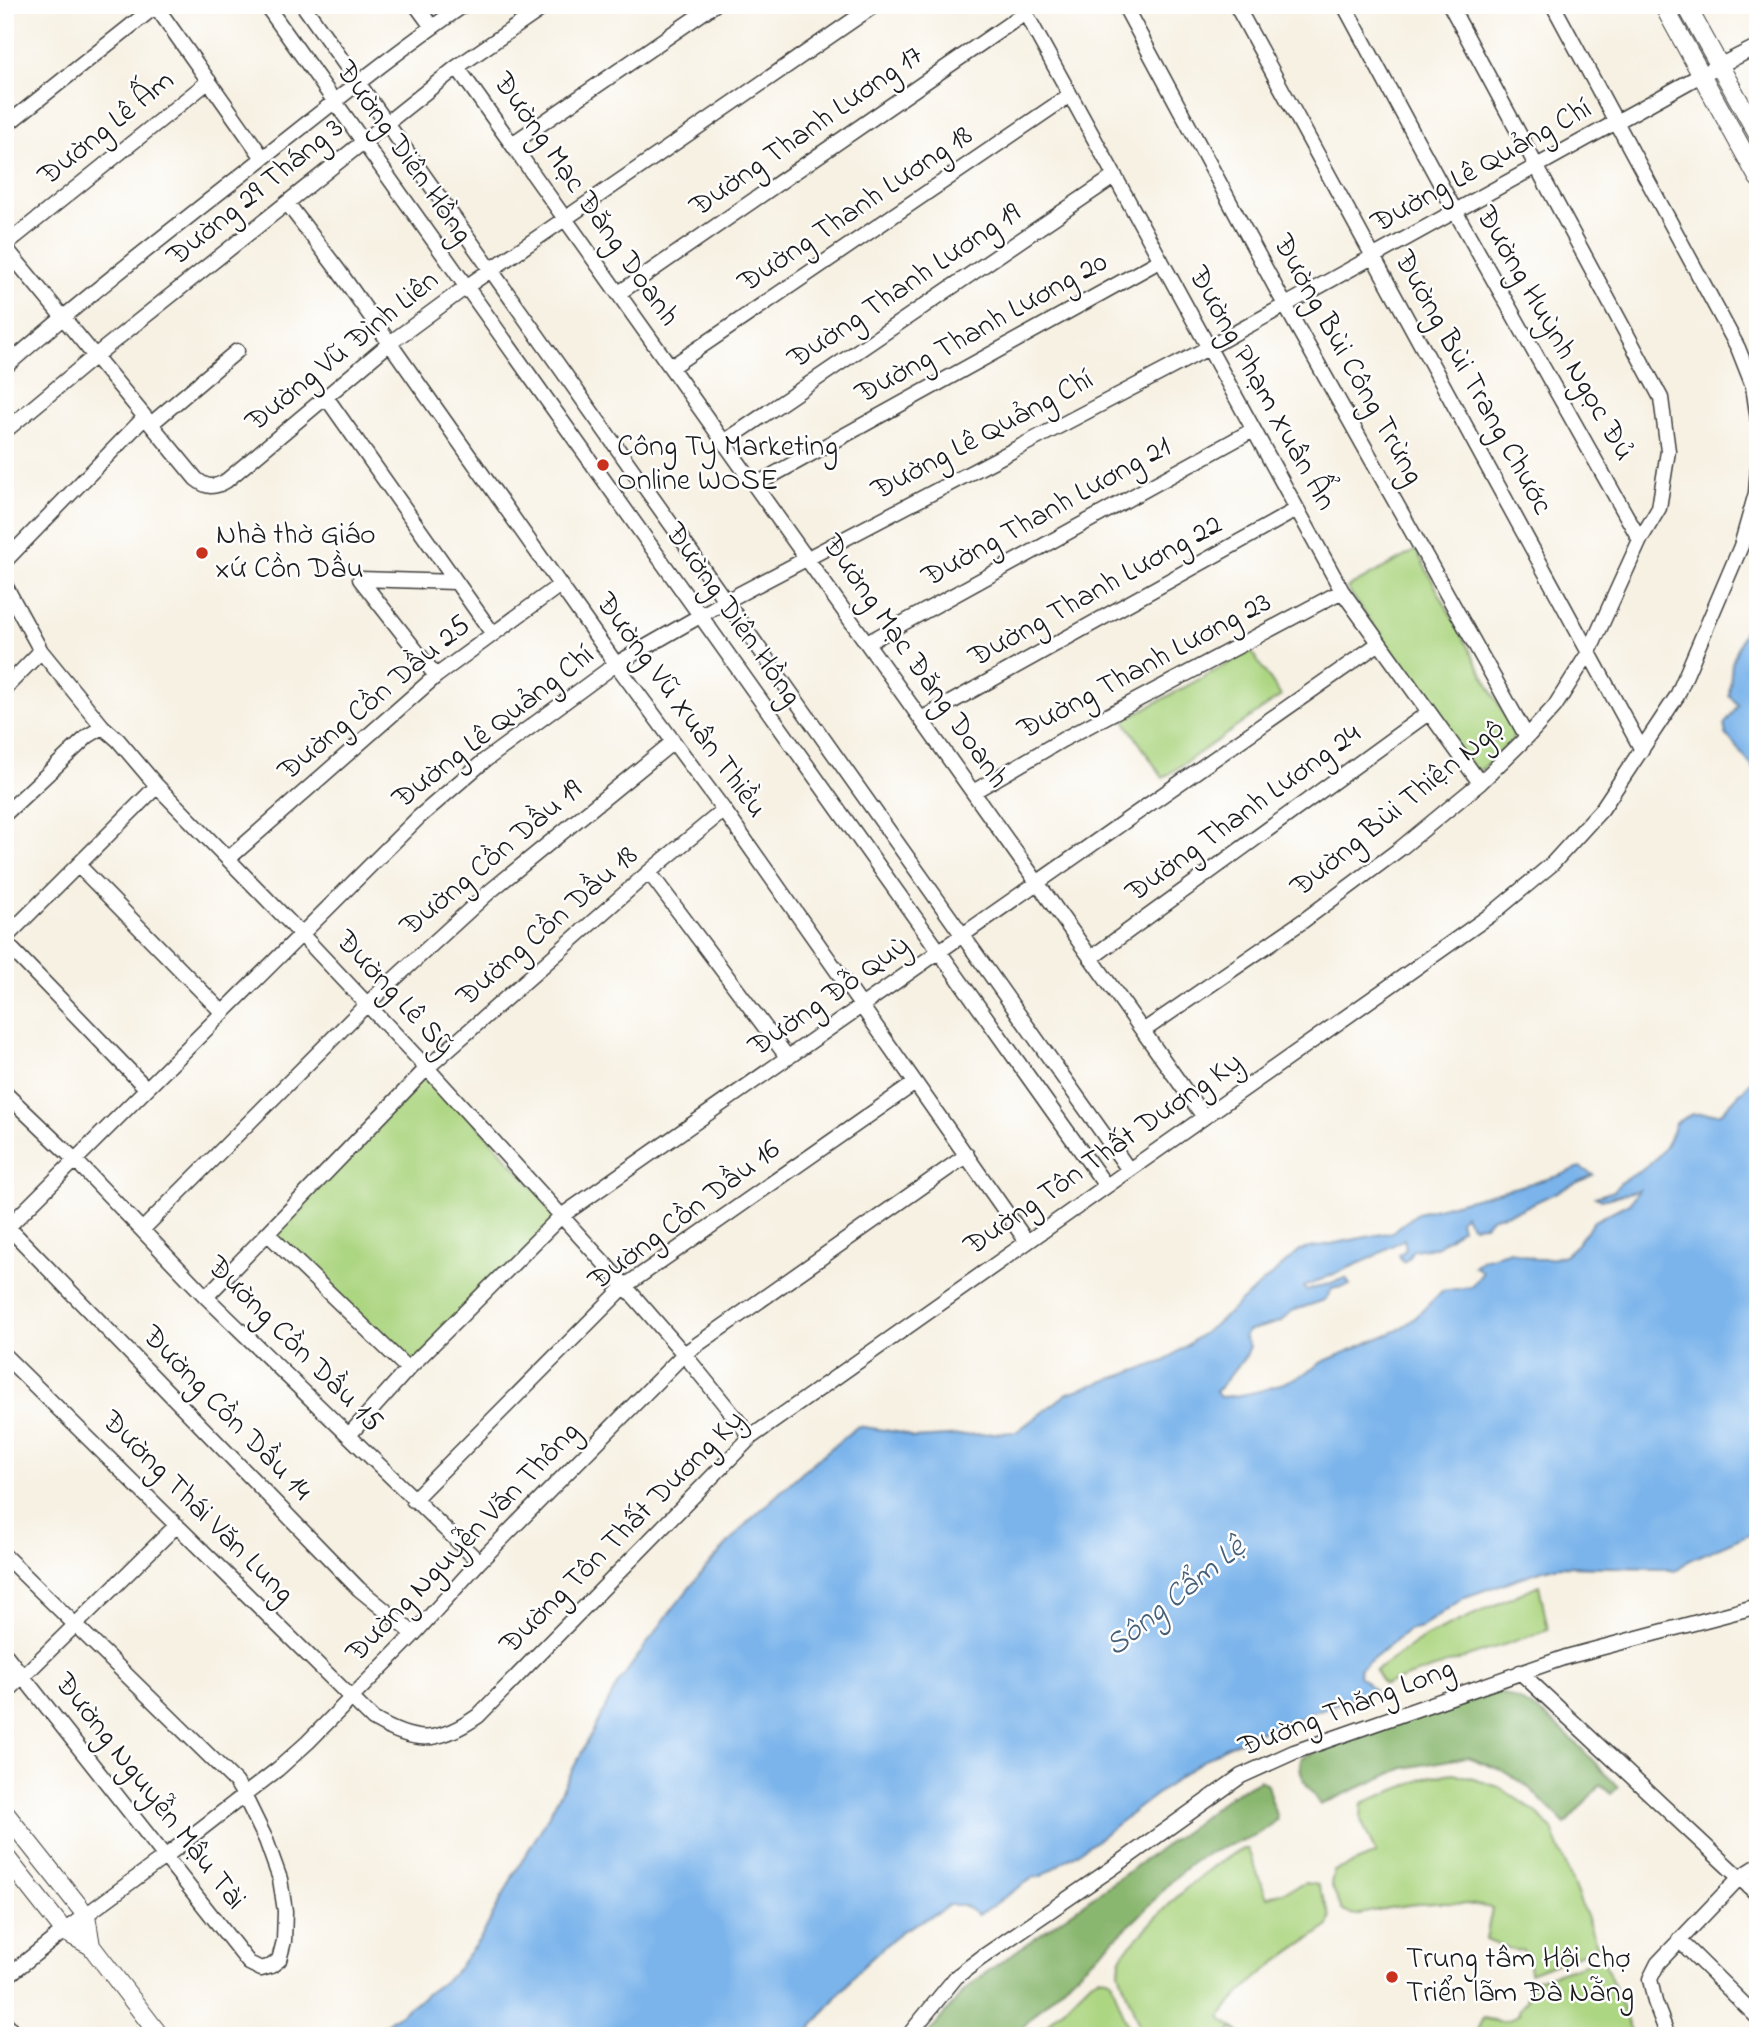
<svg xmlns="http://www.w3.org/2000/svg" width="1763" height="2041" viewBox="0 0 1763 2041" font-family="'Indie Flower',sans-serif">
<rect width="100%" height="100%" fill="#fff"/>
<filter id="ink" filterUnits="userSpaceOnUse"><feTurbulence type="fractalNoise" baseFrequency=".0143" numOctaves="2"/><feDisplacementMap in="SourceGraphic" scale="14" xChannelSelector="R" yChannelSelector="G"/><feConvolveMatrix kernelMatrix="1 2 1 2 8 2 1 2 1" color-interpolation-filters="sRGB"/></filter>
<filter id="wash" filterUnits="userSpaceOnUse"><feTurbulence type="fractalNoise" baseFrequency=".00686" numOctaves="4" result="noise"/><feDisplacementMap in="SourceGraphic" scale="28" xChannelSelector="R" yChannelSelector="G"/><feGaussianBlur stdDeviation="1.57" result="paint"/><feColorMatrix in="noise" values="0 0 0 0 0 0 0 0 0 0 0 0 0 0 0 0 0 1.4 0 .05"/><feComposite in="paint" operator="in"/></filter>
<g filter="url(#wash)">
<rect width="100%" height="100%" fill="#f7f1e3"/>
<!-- green -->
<path fill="#add682" stroke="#64794f" stroke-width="2" d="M 1416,550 L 1514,733 L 1512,741 L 1481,770 L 1473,769 L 1347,588 Z
M 1251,651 L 1281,696 L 1163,778 L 1124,720 Z
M 427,1068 L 560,1217 L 408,1369 L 268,1234 Z
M 1539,1585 L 1548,1630 L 1384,1685 L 1375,1671 L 1426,1636 Z
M 1454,1773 L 1499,1787 L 1536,1812 L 1552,1830 L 1598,1947 L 1530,1973 L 1528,1955 L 1522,1950 L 1515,1951 L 1486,1939 L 1492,1908 C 1453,1900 1418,1902 1378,1910 C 1365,1912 1354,1919 1342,1910 L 1331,1884 L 1334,1871 L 1376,1854 L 1361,1820 L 1362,1803 L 1431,1776 Z
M 1243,1849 L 1248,1849 L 1267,1898 L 1306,1883 L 1318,1885 L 1331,1917 L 1329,1926 C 1289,1954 1255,1973 1224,2012 L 1221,2016 L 1223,2020 L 1244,2036 L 1232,2029 L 1227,2036 L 1143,2036 L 1119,1972 L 1120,1960 L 1125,1951 C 1163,1911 1194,1873 1243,1849 Z
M 1603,1958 L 1633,2036 L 1474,2036 L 1483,2018 C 1498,2022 1507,2024 1520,2013 L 1518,2011 L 1526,2001 L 1530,1982 Z
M 1098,1977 L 1107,1978 L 1111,1980 L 1131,2036 L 1036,2036 L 1091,1981 Z"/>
<!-- forest -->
<path fill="#8ab770" stroke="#536a46" stroke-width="2" d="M 1489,1690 C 1545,1702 1580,1748 1618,1787 L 1611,1794 L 1600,1785 L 1565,1824 L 1527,1786 L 1501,1770 L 1467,1757 L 1404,1768 L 1320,1805 C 1311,1790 1295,1775 1302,1757 Z
M 1260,1780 L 1267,1785 L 1277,1819 C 1256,1843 1217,1844 1192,1863 C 1170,1879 1154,1902 1135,1920 C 1094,1958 1052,1994 1015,2036 L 926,2036 L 964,1991 L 984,1974 L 1187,1830 L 1228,1797 Z"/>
<!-- water -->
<path fill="#7ab4eb" stroke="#4b6884" stroke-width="2" d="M 1758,594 L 1758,774 L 1726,734 L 1724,725 L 1738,705 L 1729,695 L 1732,663 Z
M 1758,1074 L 1758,1530 L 1688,1561 L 1675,1571 L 1660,1568 L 1559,1566 L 1543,1570 L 1465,1597 L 1421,1627 L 1408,1630 L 1360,1669 L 1359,1676 L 1374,1690 L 1259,1732 L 1224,1748 L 1190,1769 L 1095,1841 L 1040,1877 L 1034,1877 L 985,1911 L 978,1915 L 963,1905 L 949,1905 L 941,1911 L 900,1932 L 859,1970 L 812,2027 L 811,2036 L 370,2036 L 452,1975 L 482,1936 L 514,1874 L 543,1826 L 617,1685 L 667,1616 L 703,1571 L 748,1522 L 803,1471 L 858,1426 L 903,1433 L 913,1438 L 1016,1432 L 1068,1393 L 1165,1361 L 1217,1323 L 1300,1250 L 1392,1232 L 1418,1213 L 1558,1176 L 1580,1167 L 1593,1175 L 1519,1210 L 1491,1218 L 1485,1225 L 1472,1226 L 1464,1215 L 1460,1220 L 1462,1228 L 1436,1247 L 1413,1250 L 1408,1259 L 1403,1262 L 1399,1255 L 1406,1249 L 1404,1239 L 1369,1259 L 1304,1287 L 1306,1291 L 1346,1278 L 1350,1285 L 1332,1289 L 1325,1300 L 1292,1311 L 1280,1322 L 1248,1331 L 1244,1337 L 1250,1346 L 1246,1356 L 1216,1392 L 1220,1397 C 1252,1396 1297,1382 1322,1362 L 1398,1330 L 1415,1318 L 1442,1291 L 1471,1287 L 1483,1272 L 1474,1266 L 1483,1259 L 1511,1251 L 1535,1259 L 1550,1259 L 1565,1255 L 1576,1245 L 1594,1221 L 1629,1203 L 1639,1190 L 1602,1200 L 1595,1197 L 1614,1191 C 1620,1181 1625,1180 1635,1174 C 1656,1163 1669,1146 1675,1123 L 1692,1114 L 1721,1113 Z"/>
</g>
<g filter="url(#ink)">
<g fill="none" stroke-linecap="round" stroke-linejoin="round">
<!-- minor casing -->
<g stroke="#3d3c3a" stroke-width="17">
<path id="minor" d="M 155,5 L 263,158
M 266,5 L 1106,1186
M 303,5 L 1129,1170
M 416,5 L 432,27
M 1021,5 L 1342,591 L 1480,783
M 1124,5 L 1285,305 L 1527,737
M 1236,5 L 1642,750
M 1344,5 L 1455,211 L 1640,540
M 1553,5 L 1738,348 L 1753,386 L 1758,420
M 5,7 L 8,5
M 457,67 L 1204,1117
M 5,126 L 157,5
M 512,144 L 714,5
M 287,203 L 338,270 L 616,664 L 724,810 L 1027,1242
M 5,245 L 209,81
M 5,247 L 196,479 C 207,488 214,488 226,481 L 390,343 L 466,287 L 875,5
M 619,293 L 1025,13
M 5,367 C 83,299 164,236 244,173 C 317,116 388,57 464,5
M 671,367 L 1070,95
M 326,397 L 493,634
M 151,424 L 237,351
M 5,431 L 95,356 L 457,67 L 547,5
M 724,442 L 1115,176
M 755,485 L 1161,260
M 5,561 L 145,417
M 5,585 L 41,651 L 103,727 L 118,740 L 157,786 L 301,934 L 427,1068 L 625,1286 L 684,1354 L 751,1437
M 867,643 L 1253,430
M 436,676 L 360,579 L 455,582
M 5,688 L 41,651
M 921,719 L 1296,510
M 973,792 L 1062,740 L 1342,591
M 5,814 L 88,736 L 103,727
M 228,859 L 436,676 L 560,585
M 79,866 L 223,1013
M 649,872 L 788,1058
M 5,938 L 157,786
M 5,942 L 146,1088
M 1091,958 L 1428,713
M 1143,1031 L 1303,921 L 1401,848 L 1480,783 L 1527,737 L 1555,706 L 1589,652 L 1640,540 L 1659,508 L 1668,451 L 1661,398 L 1450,5
M 5,1093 L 76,1161 L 206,1297 L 479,1562
M 5,1224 L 359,1589 L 414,1634
M 5,1230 L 419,817 L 484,761 L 616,664 L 726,601 L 1208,348 L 1701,75 L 1758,46
M 142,1230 L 367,1004 L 488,893 L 673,742
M 268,1234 L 408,1369
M 206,1297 L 427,1068 L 649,872 L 724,810
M 5,1356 L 373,1719 C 415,1744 438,1744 478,1716 L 751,1437 L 1492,914 L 1551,865 L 1602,809 L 1677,696 L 1741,546 L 1756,493 L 1758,468
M 349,1435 L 408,1369 L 560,1217 L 1378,644
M 413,1500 L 625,1286 L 915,1083
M 5,1556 L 236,1782 L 244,1795 L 266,1840 L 280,1879 L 285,1911 L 284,1941 L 279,1960 L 271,1966 L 261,1969 L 249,1963 L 5,1654
M 1520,1672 L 1758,1895
M 5,1694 L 177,1525
M 1679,1940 L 1758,2018
M 5,1978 L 64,1931 L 166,1856 L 278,1769 L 308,1742 L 414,1634 L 479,1562 L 684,1354 L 967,1155
M 5,2023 L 16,2036
M 908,2036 L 956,1977 L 981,1958 L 1111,1869 L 1241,1776 L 1294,1752 L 1566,1657 L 1758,1606
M 1668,2036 L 1655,2002 L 1650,1979 L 1658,1963 L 1739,1878 L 1758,1866"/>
</g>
<!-- major casing -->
<g stroke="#3d3c3a" stroke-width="20">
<path id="major" d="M 1663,5 L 1758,178
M 1686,5 L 1758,135
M 5,1813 L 86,1915 L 91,1946
M 5,1856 L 64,1931 L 91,1946 L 160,2036"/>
</g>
<!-- minor -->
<use href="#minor" stroke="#fff" stroke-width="14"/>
<!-- major -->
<use href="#major" stroke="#fff" stroke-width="18"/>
</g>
</g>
<!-- markers -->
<g fill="#c8321e" stroke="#fff" stroke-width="2.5">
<circle cx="603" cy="465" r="7"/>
<circle cx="202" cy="553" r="7"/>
<circle cx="1392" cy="1977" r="7"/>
</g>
<g text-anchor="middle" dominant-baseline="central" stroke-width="5" stroke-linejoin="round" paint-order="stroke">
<!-- street labels -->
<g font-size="30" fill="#1c1c1c" stroke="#fff">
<text transform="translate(107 129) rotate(-39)">Đường Lê Ấm</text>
<text transform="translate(807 132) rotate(-35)">Đường Thanh Lương 17</text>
<text transform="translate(403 153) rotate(55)">Đường Diên Hồng</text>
<text transform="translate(1482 167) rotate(-29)">Đường Lê Quảng Chí</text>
<text transform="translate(256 193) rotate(-39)">Đường 29 Tháng 3</text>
<text transform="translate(585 200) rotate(55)">Đường Mạc Đăng Doanh</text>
<text transform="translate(856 210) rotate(-34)">Đường Thanh Lương 18</text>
<text transform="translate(905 287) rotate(-34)">Đường Thanh Lương 19</text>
<text transform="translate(982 329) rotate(-29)">Đường Thanh Lương 20</text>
<text transform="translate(1554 334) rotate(60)">Đường Huỳnh Ngọc Đủ</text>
<text transform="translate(343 352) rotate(-39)">Đường Vũ Đình Liên</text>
<text transform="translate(1347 360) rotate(61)">Đường Bùi Công Trừng</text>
<text transform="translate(1472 383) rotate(61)">Đường Bùi Trang Chước</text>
<text transform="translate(1261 389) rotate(61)">Đường Phạm Xuân Ẩn</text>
<text transform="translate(983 436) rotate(-28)">Đường Lê Quảng Chí</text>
<text transform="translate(1047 513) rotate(-29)">Đường Thanh Lương 21</text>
<text transform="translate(1096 592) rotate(-29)">Đường Thanh Lương 22</text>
<text transform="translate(732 615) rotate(55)">Đường Diên Hồng</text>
<text transform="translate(914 662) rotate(55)">Đường Mạc Đăng Doanh</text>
<text transform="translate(1145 667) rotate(-28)">Đường Thanh Lương 23</text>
<text transform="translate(375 699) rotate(-40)">Đường Cồn Dầu 25</text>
<text transform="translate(680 706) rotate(54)">Đường Vũ Xuân Thiều</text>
<text transform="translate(494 728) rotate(-38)">Đường Lê Quảng Chí</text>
<text transform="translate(1398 809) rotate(-39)">Đường Bùi Thiện Ngộ</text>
<text transform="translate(1244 814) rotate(-36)">Đường Thanh Lương 24</text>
<text transform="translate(492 859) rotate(-40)">Đường Cồn Dầu 19</text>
<text transform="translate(548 927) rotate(-41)">Đường Cồn Dầu 18</text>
<text transform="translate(394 994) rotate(47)">Đường Lê Sỹ</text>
<text transform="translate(830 997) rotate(-35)">Đường Đỗ Quỳ</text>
<text transform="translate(1104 1155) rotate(-35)">Đường Tôn Thất Dương Kỵ</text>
<text transform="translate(685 1216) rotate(-37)">Đường Cồn Dầu 16</text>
<text transform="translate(294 1345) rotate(45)">Đường Cồn Dầu 15</text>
<text transform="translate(226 1414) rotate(46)">Đường Cồn Dầu 14</text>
<text transform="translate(197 1508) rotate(45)">Đường Thái Văn Lung</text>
<text transform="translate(623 1533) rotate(-45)">Đường Tôn Thất Dương Kỵ</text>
<text transform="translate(464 1543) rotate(-46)">Đường Nguyễn Văn Thông</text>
<text transform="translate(1347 1709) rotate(-21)">Đường Thăng Long</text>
<text transform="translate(149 1792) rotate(52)">Đường Nguyễn Mậu Tài</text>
</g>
<!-- poi labels -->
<g font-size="30" fill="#1c1c1c" stroke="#fff" text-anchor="start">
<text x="617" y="448">Công Ty Marketing<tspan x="617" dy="34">Online WOSE</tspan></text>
<text x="216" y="536">Nhà thờ Giáo<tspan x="216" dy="34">xứ Cồn Dầu</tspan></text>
<text x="1406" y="1960">Trung tâm Hội chợ<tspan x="1406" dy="34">Triển lãm Đà Nẵng</tspan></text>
</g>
<!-- water labels -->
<g font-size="32" font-style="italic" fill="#466079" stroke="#fff">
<text transform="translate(1177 1597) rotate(-39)">Sông Cẩm Lệ</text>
</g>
</g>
<!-- margin -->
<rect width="1763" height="2041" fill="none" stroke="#fff" stroke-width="28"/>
</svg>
